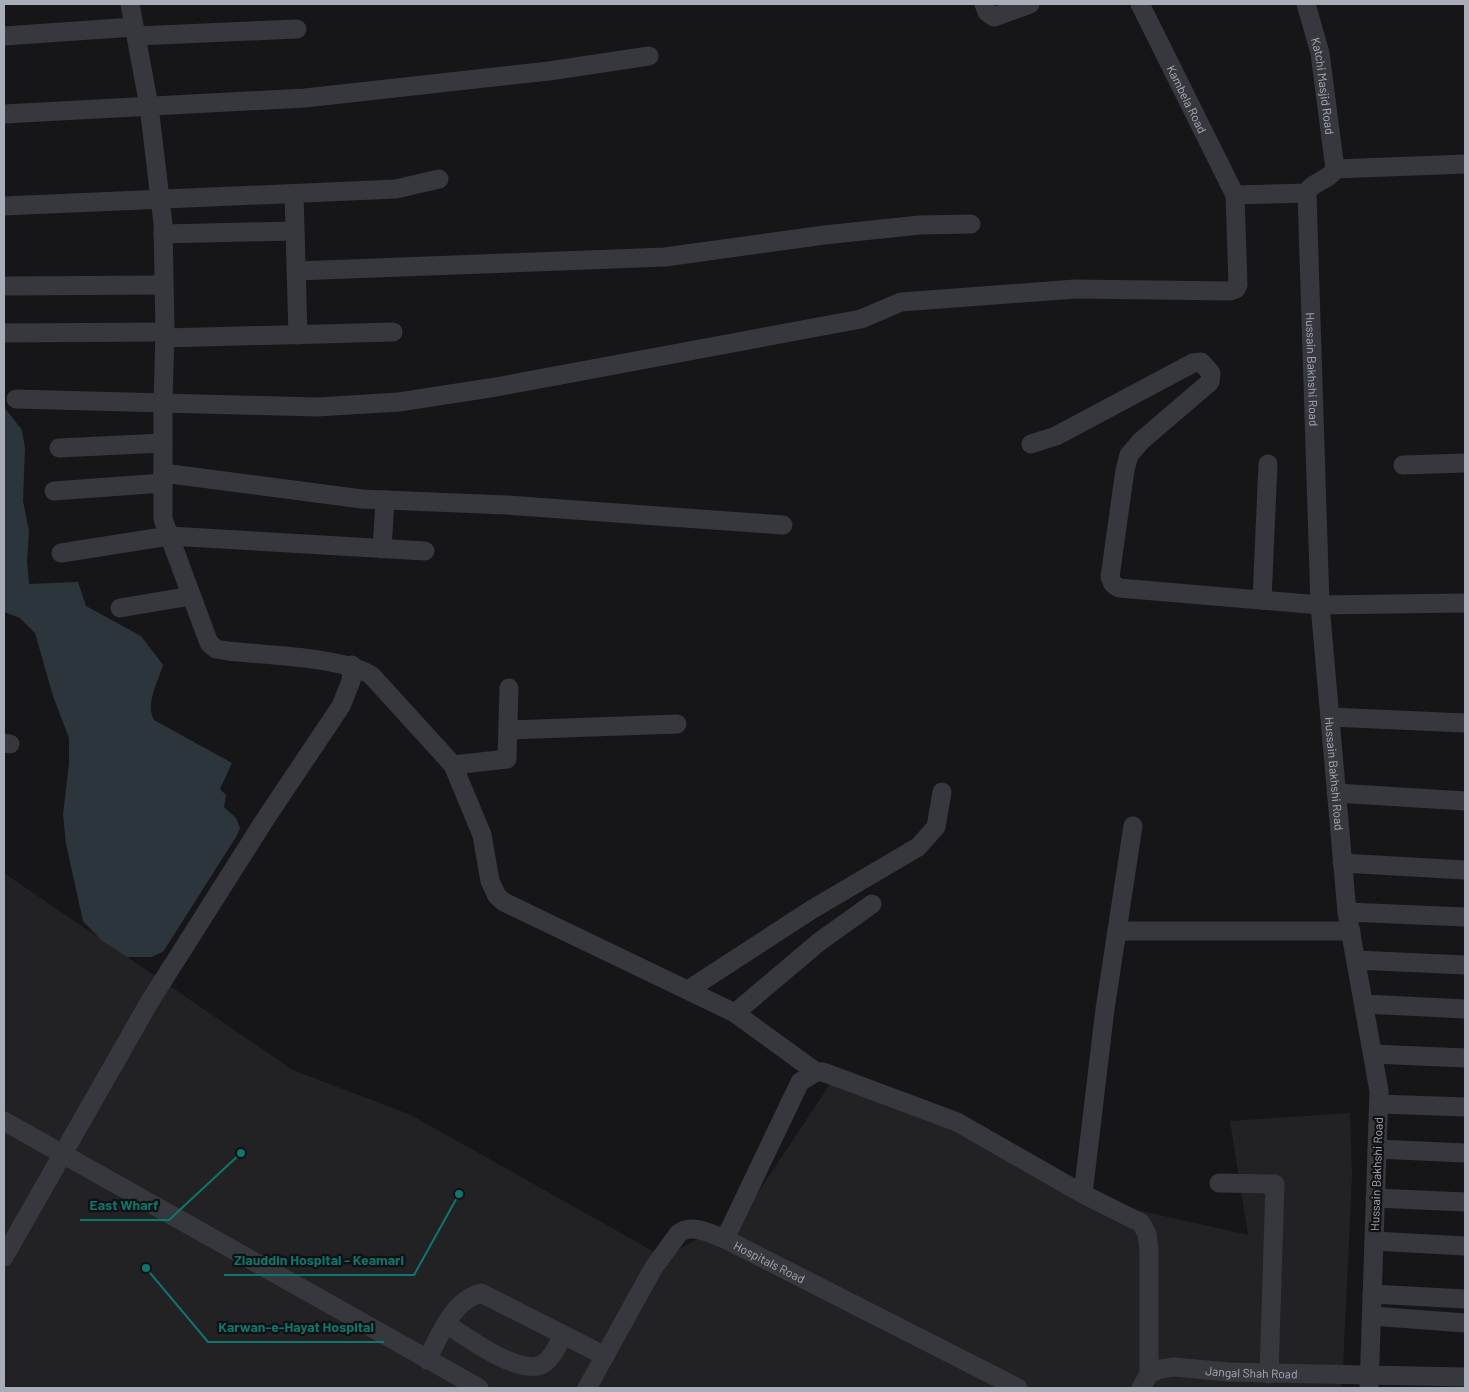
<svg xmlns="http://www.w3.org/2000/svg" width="1469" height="1392" viewBox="0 0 1469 1392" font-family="Barlow,sans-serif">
<rect width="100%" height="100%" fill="#161618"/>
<!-- built -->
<path fill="#222225" d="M 4,873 L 293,1070 L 411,1115 L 665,1258 L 747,1209 L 838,1072 L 1133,1209 L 1248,1235 L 1230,1121 L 1350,1113 L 1352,1176 L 1342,1388 L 4,1388 Z"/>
<!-- water -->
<path fill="#2c353c" d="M 4,407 L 22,430 L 25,448 L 23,501 L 29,531 L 27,561 L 29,584 L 78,582 L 86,606 L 141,636 L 163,665 C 158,682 145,704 154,720 L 232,763 L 220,789 L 226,795 L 224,807 L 236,818 L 240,828 L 236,837 L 163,952 L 151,957 L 127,957 L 101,940 L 83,921 L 66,844 L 63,814 L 69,764 L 69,738 L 53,696 L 35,633 L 20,618 L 4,612 Z"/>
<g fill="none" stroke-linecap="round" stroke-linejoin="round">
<!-- minor -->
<g stroke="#37383d" stroke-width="19">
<path d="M 130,4 L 149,106 L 163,224 L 165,332 L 163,401 L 163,519 L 209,643 L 216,649 L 228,651 C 262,655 346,657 372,676 L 453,765 L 482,835 L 490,881 L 497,896 L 504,902 L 735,1013 L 816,1072"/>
<path d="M 984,4 L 987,12 L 994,17 L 1030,4"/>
<path id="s1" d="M 1140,4 L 1235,195"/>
<path id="s2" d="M 1306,4 L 1320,53 L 1335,169"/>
<path d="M 4,36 L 134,27"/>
<path d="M 136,36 L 297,29"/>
<path d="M 4,114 L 305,98 L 549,71 L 649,56"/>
<path id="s3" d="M 1335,169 C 1329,181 1312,181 1307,193 L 1320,605 L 1347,912 L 1379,1091 L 1369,1388"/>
<path d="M 1335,169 L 1465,164"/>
<path d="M 294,194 L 298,335"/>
<path d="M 4,206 L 396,189 L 439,179"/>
<path d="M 163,234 L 294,231"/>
<path d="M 296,271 L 665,257 L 824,235 L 920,225 L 971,224"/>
<path d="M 4,286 L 164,285"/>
<path d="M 4,333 L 165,332"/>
<path d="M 165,338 L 393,332"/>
<path d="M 16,399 L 317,407 L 399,402 L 496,387 L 861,319 L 901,302 L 1075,289 L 1230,291 L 1236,289 L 1238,285 L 1235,195 L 1307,193"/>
<path d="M 1031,444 L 1056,436 L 1193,363 L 1201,362 L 1211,373 L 1210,382 L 1141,441 L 1129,455 L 1125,470 L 1110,577 L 1113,584 L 1119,588 L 1320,605 L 1465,603"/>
<path d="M 59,448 L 163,443"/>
<path d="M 1403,465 L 1465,463"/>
<path d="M 163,473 L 362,499 L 506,505 L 783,525"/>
<path d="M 54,491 L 163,483"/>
<path d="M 382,549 L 385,500"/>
<path d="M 61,553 L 169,536 L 425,551"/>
<path d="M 1262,600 L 1268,464"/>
<path d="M 120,608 L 191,596"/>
<path d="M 1330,717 L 1465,723"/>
<path d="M 509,730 L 677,724"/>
<path d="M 4,743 L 10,744"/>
<path d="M 453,765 L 507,759 L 509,688"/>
<path d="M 1336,793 L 1465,801"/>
<path d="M 1342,863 L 1465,870"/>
<path d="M 1347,912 L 1465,917"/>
<path d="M 1117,931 L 1351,931"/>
<path d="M 1356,960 L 1465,965"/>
<path d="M 688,990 L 811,910 L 918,847 L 936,827 L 942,792"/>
<path d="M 1364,1004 L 1465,1009"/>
<path d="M 735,1013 L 819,942 L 872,904"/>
<path d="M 1373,1054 L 1465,1058"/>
<path d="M 1379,1104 L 1465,1107"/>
<path d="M 4,1121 L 479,1388"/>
<path d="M 1377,1149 L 1465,1153"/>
<path d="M 1219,1183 L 1275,1184 L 1269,1374"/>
<path d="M 1083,1194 L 1105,1009 L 1133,826"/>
<path d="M 1375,1198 L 1465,1202"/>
<path d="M 725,1239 L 800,1082 L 816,1072 L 823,1072 L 957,1122 L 1083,1194 L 1141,1223 L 1147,1234 L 1149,1250 L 1149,1374"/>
<path d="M 1374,1241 L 1465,1246"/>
<path d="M 4,1257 L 150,1001 L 266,818 L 341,706 L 351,681 L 352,665"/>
<path d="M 1372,1294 L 1465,1299"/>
<path d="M 1372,1316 L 1465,1323"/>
<path d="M 446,1324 C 467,1337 520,1377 543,1364 C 553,1358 558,1344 563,1335"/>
<path d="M 427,1360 C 440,1335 452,1301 481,1293 L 605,1356"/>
<path id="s4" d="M 587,1388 L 654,1267 L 679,1233 C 692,1223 711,1234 725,1239 L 1018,1388"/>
<path id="s5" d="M 1141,1388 L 1149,1374 L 1160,1369 L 1174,1367 L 1228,1372 L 1465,1377"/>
</g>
</g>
<g text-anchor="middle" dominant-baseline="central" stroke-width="4.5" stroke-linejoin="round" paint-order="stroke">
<!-- street labels -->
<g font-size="12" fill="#a8adb8" stroke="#111113">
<text stroke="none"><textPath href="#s2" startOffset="84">Katchi Masjid Road</textPath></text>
<text stroke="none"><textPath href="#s1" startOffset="106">Kambela Road</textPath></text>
<text stroke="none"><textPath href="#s3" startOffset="214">Hussain Bakhshi Road</textPath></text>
<text stroke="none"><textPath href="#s3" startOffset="619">Hussain Bakhshi Road</textPath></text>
<text transform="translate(1376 1174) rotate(-88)">Hussain Bakhshi Road</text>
<text stroke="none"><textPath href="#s4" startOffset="279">Hospitals Road</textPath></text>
<text stroke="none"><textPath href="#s5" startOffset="120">Jangal Shah Road</textPath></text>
</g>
</g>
<!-- callouts -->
<path fill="none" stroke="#0f766e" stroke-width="2" d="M241 1153L169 1220H80M459 1194L414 1275H224M146 1268L208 1342H384"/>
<g fill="#0f766e" stroke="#111113" stroke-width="2">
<circle cx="241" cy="1153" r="5"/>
<circle cx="459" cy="1194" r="5"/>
<circle cx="146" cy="1268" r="5"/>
</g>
<g font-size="14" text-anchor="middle" font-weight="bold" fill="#0f766e" stroke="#111113" stroke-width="4.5" stroke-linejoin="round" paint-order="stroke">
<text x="124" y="1210">East Wharf</text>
<text x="319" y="1265">Ziauddin Hospital - Keamari</text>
<text x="296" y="1332">Karwan-e-Hayat Hospital</text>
</g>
<!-- border -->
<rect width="1469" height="1392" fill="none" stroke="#a8adb8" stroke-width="10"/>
</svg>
